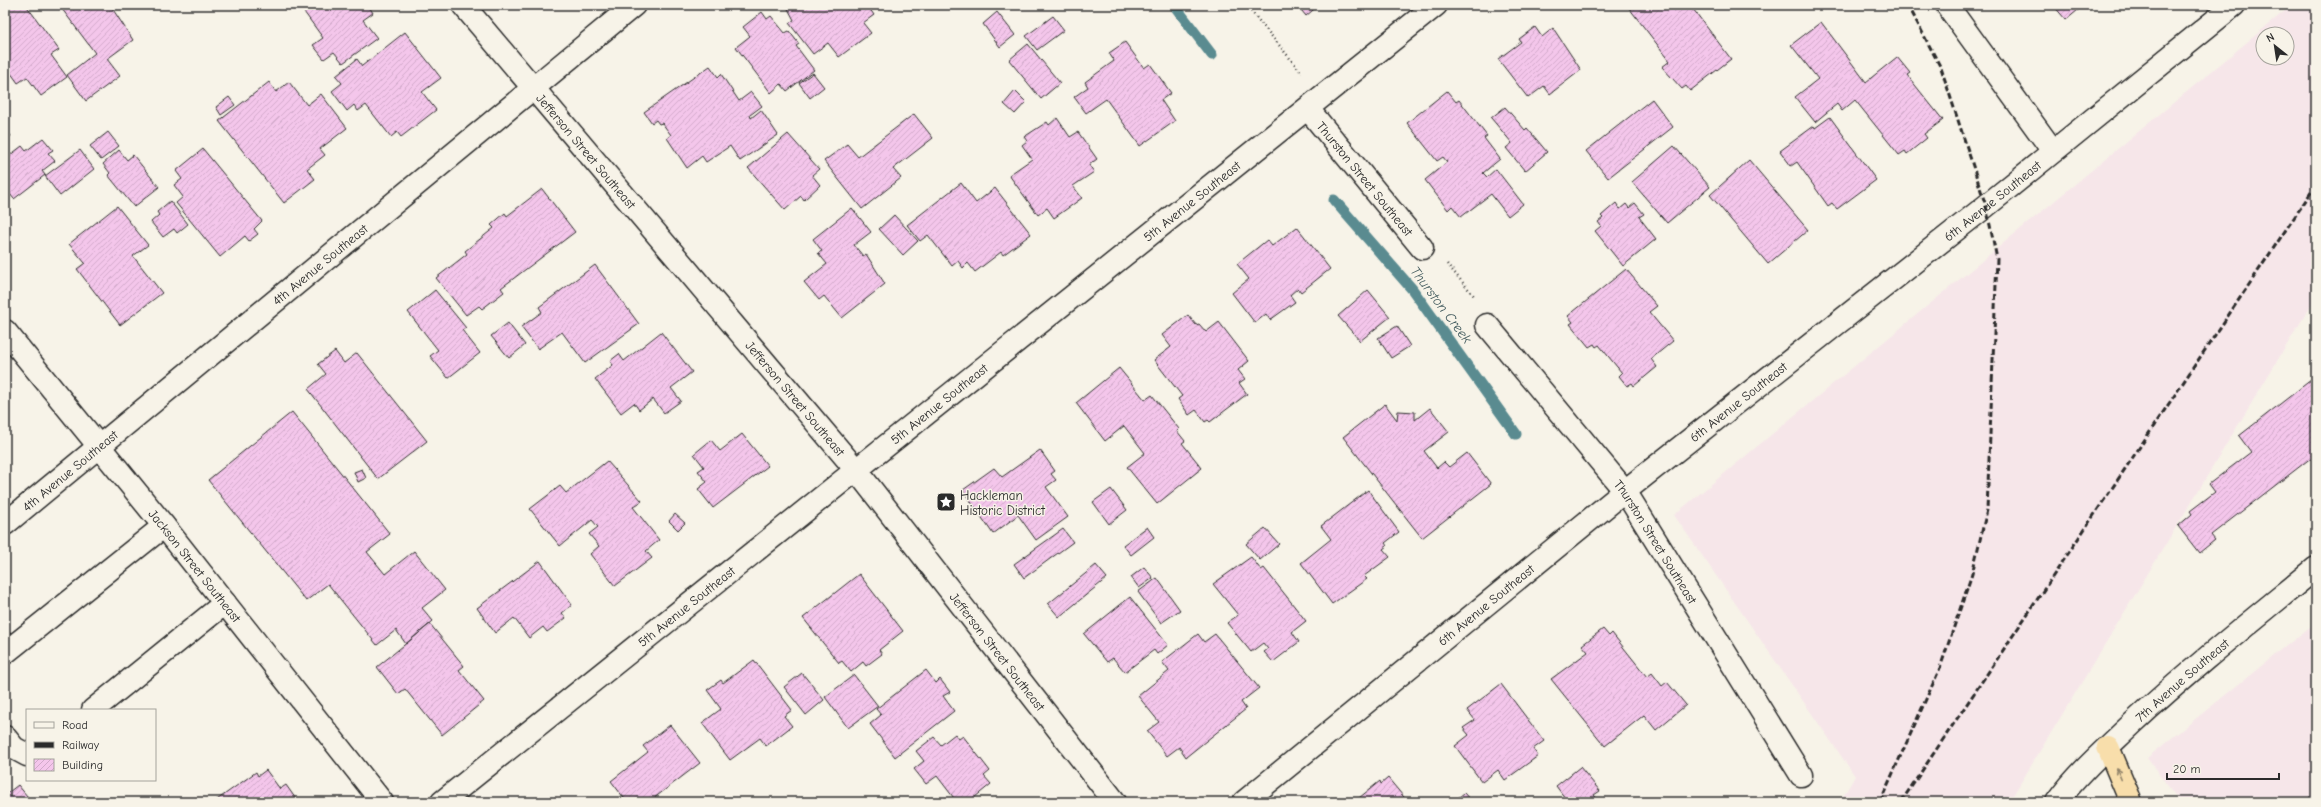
<svg xmlns="http://www.w3.org/2000/svg" width="2321" height="807" viewBox="0 0 2321 807" font-family="'Comic Neue',sans-serif">
<defs>
<pattern id="building-hatch" width="6" height="6" patternUnits="userSpaceOnUse"><rect width="6" height="6" fill="#f4c6eb"/><path d="M-1 1l2-2M0 6l6-6M5 7l2-2" fill="none" stroke="#d1aaca"/></pattern>
</defs>
<rect width="100%" height="100%" fill="#f7f3e8"/>
<filter id="ink" filterUnits="userSpaceOnUse"><feTurbulence type="fractalNoise" baseFrequency=".025" numOctaves="2"/><feDisplacementMap in="SourceGraphic" scale="8" xChannelSelector="R" yChannelSelector="G"/><feConvolveMatrix kernelMatrix="1 2 1 2 8 2 1 2 1" color-interpolation-filters="sRGB"/></filter>
<g filter="url(#ink)">
<!-- built -->
<path fill="#f6e6e9" fill-rule="evenodd" d="M 2292,5 L 2316,5 L 2316,297 L 2009,802 L 1840,802 L 1855,776 L 1674,515 ZM 2263,34 L 2287,34 L 2287,58 L 2263,58 Z
M 2316,622 L 2316,802 L 2180,802 L 2147,758 Z"/>
<g fill="none" stroke-linecap="round" stroke-linejoin="round">
<!-- stream -->
<path stroke="#5a8b90" stroke-width="11" d="M 1174,5 L 1212,55
M 1334,200 L 1412,289 L 1516,434"/>
</g>
<!-- building -->
<path fill="url(#building-hatch)" stroke="#2b2b2b" d="M 5,5 L 26,5 L 59,50 L 51,55 L 67,77 L 41,96 L 27,77 L 18,83 L 5,65 Z
M 59,5 L 110,5 L 133,40 L 107,59 L 120,76 L 86,101 L 67,75 L 95,53 Z
M 299,5 L 368,5 L 373,13 L 363,20 L 377,38 L 343,63 L 334,52 L 324,59 L 313,45 L 323,38 Z
M 786,5 L 867,5 L 874,15 L 863,23 L 871,33 L 839,57 L 828,43 L 813,54 L 789,23 L 794,20 Z
M 1297,5 L 1319,5 L 1306,16 Z
M 1633,5 L 1690,5 L 1731,59 L 1690,91 L 1686,86 L 1682,89 L 1662,67 L 1670,61 L 1629,8 Z
M 2053,5 L 2084,5 L 2066,20 Z
M 762,12 L 767,19 L 771,16 L 785,33 L 789,31 L 799,44 L 796,46 L 814,70 L 787,91 L 781,84 L 771,93 L 736,47 L 750,36 L 743,27 Z
M 997,12 L 1015,35 L 1000,47 L 983,24 Z
M 1053,16 L 1064,30 L 1037,50 L 1026,36 Z
M 1821,22 L 1866,82 L 1897,57 L 1910,73 L 1907,75 L 1943,120 L 1924,134 L 1927,138 L 1907,154 L 1905,151 L 1899,155 L 1855,100 L 1842,111 L 1837,104 L 1815,122 L 1795,97 L 1818,79 L 1791,45 Z
M 1535,27 L 1542,37 L 1553,28 L 1581,70 L 1550,94 L 1544,86 L 1528,98 L 1498,59 L 1521,42 L 1519,39 Z
M 405,32 L 441,78 L 422,92 L 436,110 L 401,137 L 397,132 L 391,137 L 366,105 L 358,111 L 354,105 L 347,111 L 332,91 L 342,83 L 336,76 L 357,59 L 362,66 Z
M 1125,42 L 1144,68 L 1150,64 L 1171,93 L 1161,100 L 1175,121 L 1140,146 L 1106,99 L 1086,113 L 1074,97 L 1088,87 L 1085,82 L 1114,61 L 1109,53 Z
M 1028,44 L 1060,83 L 1041,99 L 1009,60 Z
M 710,66 L 718,77 L 721,74 L 739,101 L 751,92 L 762,106 L 750,115 L 751,118 L 761,110 L 778,135 L 740,161 L 730,146 L 706,162 L 702,156 L 687,168 L 667,138 L 671,135 L 662,123 L 659,124 L 656,120 L 652,123 L 644,112 Z
M 813,73 L 824,87 L 810,98 L 799,83 Z
M 269,82 L 276,92 L 289,82 L 307,105 L 321,94 L 347,128 L 320,149 L 325,155 L 307,169 L 315,179 L 284,203 L 219,121 Z
M 1015,91 L 1026,102 L 1015,114 L 1004,104 Z
M 1447,91 L 1456,102 L 1459,100 L 1487,136 L 1484,138 L 1500,159 L 1483,173 L 1487,177 L 1496,169 L 1523,204 L 1508,216 L 1491,194 L 1461,217 L 1452,206 L 1448,210 L 1425,180 L 1447,162 L 1443,157 L 1437,161 L 1407,123 Z
M 229,97 L 235,105 L 221,115 L 216,107 Z
M 1652,99 L 1673,127 L 1608,178 L 1586,151 Z
M 1505,107 L 1525,130 L 1527,128 L 1547,152 L 1525,171 L 1506,148 L 1512,143 L 1491,118 Z
M 914,114 L 933,138 L 893,169 L 901,178 L 862,209 L 824,161 L 847,144 L 858,157 Z
M 1830,117 L 1876,180 L 1837,209 L 1832,203 L 1828,206 L 1797,162 L 1791,166 L 1780,151 L 1814,126 L 1815,128 Z
M 1057,118 L 1070,137 L 1078,132 L 1097,159 L 1089,165 L 1094,172 L 1073,186 L 1082,198 L 1054,218 L 1047,208 L 1038,215 L 1009,175 L 1032,159 L 1022,145 L 1027,141 L 1024,137 L 1047,122 L 1049,125 Z
M 5,128 L 11,136 L 5,140 Z
M 108,132 L 119,146 L 101,160 L 90,146 Z
M 788,134 L 819,169 L 812,175 L 820,185 L 804,200 L 801,196 L 785,210 L 748,168 Z
M 43,138 L 53,150 L 48,153 L 55,161 L 42,171 L 45,175 L 14,199 L 5,188 L 5,159 L 22,146 L 26,151 Z
M 1674,146 L 1710,187 L 1667,223 L 1632,182 Z
M 203,149 L 262,221 L 254,229 L 258,234 L 249,241 L 245,236 L 220,257 L 176,203 L 183,197 L 174,185 L 182,179 L 176,171 Z
M 80,150 L 94,169 L 60,196 L 45,176 Z
M 119,150 L 127,160 L 133,155 L 159,187 L 134,207 L 108,175 L 110,173 L 103,164 Z
M 1749,160 L 1808,230 L 1768,264 L 1710,195 Z
M 961,183 L 976,203 L 995,188 L 1031,234 L 1003,255 L 1001,252 L 975,272 L 968,263 L 963,268 L 958,261 L 952,266 L 928,235 L 920,241 L 907,225 Z
M 542,189 L 575,232 L 501,288 L 504,292 L 482,309 L 479,306 L 466,315 L 436,278 L 467,254 L 465,251 L 494,228 L 491,225 L 505,213 L 507,216 Z
M 170,201 L 188,224 L 177,233 L 174,229 L 163,237 L 151,222 L 159,215 L 157,212 Z
M 1616,203 L 1620,209 L 1626,204 L 1629,208 L 1635,203 L 1644,214 L 1639,217 L 1656,239 L 1623,266 L 1595,231 L 1601,226 L 1598,222 L 1603,218 L 1601,216 Z
M 117,206 L 148,245 L 133,256 L 162,293 L 120,325 L 77,269 L 85,263 L 69,244 Z
M 852,208 L 871,232 L 854,245 L 863,256 L 866,254 L 885,284 L 842,318 L 824,296 L 819,300 L 804,282 L 827,264 L 818,253 L 822,251 L 813,239 Z
M 894,215 L 918,241 L 903,255 L 879,229 Z
M 1297,227 L 1330,269 L 1301,292 L 1298,288 L 1290,295 L 1295,302 L 1270,320 L 1266,314 L 1255,323 L 1232,293 L 1249,279 L 1237,264 L 1267,240 L 1272,246 Z
M 595,265 L 639,324 L 585,363 L 562,332 L 538,349 L 521,327 L 542,312 L 539,307 Z
M 1626,269 L 1657,306 L 1649,312 L 1673,341 L 1651,359 L 1657,367 L 1634,386 L 1632,383 L 1627,386 L 1619,376 L 1622,373 L 1599,345 L 1596,347 L 1594,344 L 1589,347 L 1570,324 L 1573,322 L 1568,316 Z
M 435,290 L 466,328 L 462,330 L 480,353 L 448,378 L 430,356 L 438,350 L 408,312 Z
M 1368,290 L 1390,317 L 1360,341 L 1338,316 Z
M 1188,315 L 1196,325 L 1199,324 L 1206,332 L 1219,322 L 1249,361 L 1238,370 L 1245,379 L 1239,383 L 1247,394 L 1210,422 L 1208,420 L 1205,422 L 1196,410 L 1189,415 L 1178,399 L 1182,396 L 1154,360 L 1171,347 L 1162,335 Z
M 508,323 L 525,345 L 509,358 L 491,336 Z
M 1397,326 L 1410,346 L 1391,358 L 1378,338 Z
M 661,332 L 692,372 L 671,388 L 681,401 L 664,413 L 653,399 L 639,410 L 634,403 L 621,413 L 595,379 L 613,365 L 610,361 L 619,354 L 624,361 Z
M 335,351 L 344,363 L 357,353 L 427,441 L 378,479 L 308,389 L 326,374 L 318,364 Z
M 1119,368 L 1145,400 L 1152,395 L 1179,429 L 1177,431 L 1185,441 L 1182,443 L 1202,468 L 1157,504 L 1127,467 L 1145,453 L 1124,426 L 1105,441 L 1076,403 Z
M 2316,376 L 2316,454 L 2211,535 L 2215,540 L 2199,553 L 2178,526 L 2192,514 L 2190,511 L 2215,492 L 2209,484 L 2251,452 L 2239,436 Z
M 1385,404 L 1397,420 L 1398,411 L 1415,412 L 1415,420 L 1430,408 L 1449,432 L 1424,451 L 1437,468 L 1444,462 L 1449,467 L 1467,453 L 1491,484 L 1422,538 L 1343,437 Z
M 292,412 L 390,534 L 367,552 L 385,574 L 414,551 L 445,590 L 422,608 L 433,621 L 406,644 L 396,630 L 377,645 L 328,584 L 306,601 L 208,480 Z
M 742,434 L 768,466 L 713,508 L 698,489 L 707,482 L 698,471 L 704,467 L 694,454 L 711,440 L 720,451 Z
M 1040,450 L 1055,471 L 1051,474 L 1056,480 L 1046,487 L 1068,517 L 1036,540 L 1018,515 L 993,534 L 963,490 L 994,468 L 1002,477 Z
M 607,461 L 642,501 L 633,507 L 659,540 L 646,551 L 652,558 L 615,586 L 590,554 L 599,546 L 589,534 L 598,527 L 592,520 L 560,546 L 530,509 L 560,486 L 566,493 Z
M 362,469 L 366,478 L 358,482 L 354,472 Z
M 1111,489 L 1127,510 L 1109,524 L 1093,502 Z
M 1368,490 L 1399,532 L 1385,543 L 1387,546 L 1383,549 L 1390,557 L 1364,576 L 1367,579 L 1332,604 L 1301,563 L 1331,539 L 1321,526 Z
M 675,514 L 685,523 L 678,530 L 669,521 Z
M 1147,527 L 1154,537 L 1131,555 L 1123,545 Z
M 1265,528 L 1279,544 L 1260,560 L 1246,544 Z
M 1063,529 L 1073,542 L 1024,578 L 1014,564 Z
M 1251,557 L 1261,570 L 1264,568 L 1306,621 L 1292,632 L 1299,642 L 1273,662 L 1264,652 L 1268,649 L 1263,643 L 1251,652 L 1227,623 L 1238,615 L 1213,584 Z
M 540,561 L 572,605 L 562,613 L 566,618 L 547,632 L 543,627 L 529,638 L 514,618 L 495,633 L 477,608 Z
M 1096,565 L 1107,578 L 1059,617 L 1048,604 Z
M 1144,567 L 1153,578 L 1139,588 L 1131,577 Z
M 859,574 L 903,631 L 879,650 L 882,654 L 866,666 L 863,662 L 851,672 L 842,661 L 839,663 L 803,618 Z
M 1157,578 L 1180,610 L 1161,623 L 1138,592 Z
M 1130,597 L 1168,645 L 1157,654 L 1154,650 L 1125,672 L 1113,658 L 1107,662 L 1084,634 Z
M 430,624 L 464,666 L 459,670 L 484,701 L 442,735 L 405,689 L 398,694 L 377,667 Z
M 1603,629 L 1609,636 L 1612,633 L 1647,677 L 1652,673 L 1662,686 L 1667,682 L 1686,705 L 1656,730 L 1644,715 L 1605,746 L 1551,679 L 1588,652 L 1582,645 Z
M 1198,634 L 1204,642 L 1215,634 L 1259,688 L 1241,702 L 1246,709 L 1186,757 L 1179,747 L 1167,756 L 1147,731 L 1159,722 L 1138,696 L 1169,671 L 1162,662 Z
M 754,660 L 792,710 L 784,716 L 792,726 L 766,746 L 760,738 L 730,760 L 702,723 L 721,709 L 707,690 L 721,680 L 723,683 Z
M 926,670 L 936,683 L 940,679 L 950,692 L 943,696 L 954,711 L 895,757 L 870,724 L 881,715 L 876,709 Z
M 802,673 L 824,700 L 806,715 L 784,687 Z
M 854,675 L 878,706 L 848,728 L 825,697 Z
M 1501,684 L 1544,741 L 1533,749 L 1538,756 L 1505,780 L 1498,770 L 1482,782 L 1455,746 L 1469,735 L 1463,728 L 1475,720 L 1467,710 Z
M 670,725 L 700,763 L 649,802 L 627,802 L 611,781 L 648,752 L 643,746 Z
M 955,734 L 959,739 L 963,736 L 990,771 L 984,776 L 991,784 L 969,802 L 957,802 L 937,776 L 926,784 L 914,769 L 924,761 L 916,751 L 934,737 L 941,745 Z
M 1580,767 L 1600,791 L 1594,795 L 1598,800 L 1596,802 L 1568,802 L 1556,786 Z
M 266,770 L 280,789 L 286,785 L 298,802 L 214,802 L 256,772 L 258,776 Z
M 1388,778 L 1408,802 L 1354,802 L 1380,781 L 1381,784 Z
M 18,785 L 32,802 L 5,802 L 5,795 Z
M 1464,793 L 1472,802 L 1453,802 Z"/>
<g fill="none" stroke-linecap="round" stroke-linejoin="round">
<!-- minor casing -->
<g stroke="#2b2b2b" stroke-width="25">
<g id="minor">
<path id="s1" d="M 463,5 L 857,471 L 1115,802"/>
<path d="M 1947,5 L 2053,151"/>
<path id="s2" d="M 1308,109 L 1422,248"/>
<path id="s3" d="M 1487,325 L 1625,491 L 1801,775"/>
<path id="s4" d="M 5,331 L 164,526 L 382,802"/>
<path id="s5" d="M 5,524 L 634,5"/>
<path d="M 5,653 L 164,526"/>
<path d="M 93,710 L 225,603"/>
<path d="M 5,737 L 14,748 L 27,755"/>
<path id="s6" d="M 442,802 L 1436,5"/>
<path id="s7" d="M 1244,802 L 1625,491 L 1986,206 L 2234,5"/>
<path id="s8" d="M 2057,802 C 2078,773 2107,748 2133,723 C 2192,668 2254,619 2316,568"/>
</g>
</g>
<!-- highway casing -->
<g stroke="#2b2b2b" stroke-width="25">
<path id="highway" d="M 2108,747 L 2131,802"/>
</g>
<!-- path -->
<path stroke="#2b2b2b" stroke-width="2.5" stroke-dasharray="1 3" stroke-linecap="butt" d="M 1246,5 L 1302,73
M 1447,264 L 1475,297"/>
<!-- minor -->
<use href="#minor" stroke="#f7f3e8" stroke-width="22"/>
<!-- highway -->
<use href="#highway" stroke="#f8deab" stroke-width="22"/>
<!-- rail -->
<path stroke="#2b2b2b" stroke-width="3" stroke-dasharray="6 3" stroke-linecap="butt" d="M 1880,802 L 1940,668 L 1972,574 L 1987,510 L 1997,259 L 1986,206 L 1941,68 L 1908,5
M 1901,802 L 2316,185"/>
</g>
<!-- one-way arrows -->
<defs><path id="oneway-shaft" d="M-6 0H5M1.5-3L5.5 0L1.5 3" fill="none" stroke-width="1.6" stroke-linecap="round" stroke-linejoin="round"/></defs>
<use stroke="#92846b" href="#oneway-shaft" transform="translate(2119 774) rotate(-112)"/>
</g>
<!-- icons -->
<defs>
<g id="sight-square" transform="scale(1)"><rect x="-9" y="-9" width="18" height="18" rx="4" fill="#2b2b2b" stroke="#f7f3e8"/><path d="M0-6L1.8-2.2L6-1.7L2.9 1.2L3.7 5.4L0 3.3L-3.7 5.4L-2.9 1.2L-6-1.7L-1.8-2.2Z" fill="#fff"/></g>
</defs>
<g fill-rule="evenodd">
<use href="#sight-square" x="946" y="502"/>
</g>
<g text-anchor="middle" dominant-baseline="central" stroke-width="3" stroke-linejoin="round" paint-order="stroke">
<!-- street labels -->
<g font-size="13" fill="#2b2b2b" stroke="#f7f3e8">
<text stroke="none"><textPath href="#s1" startOffset="191">Jefferson Street Southeast</textPath></text>
<text stroke="none"><textPath href="#s2" startOffset="90">Thurston Street Southeast</textPath></text>
<text stroke="none"><textPath href="#s7" startOffset="960">6th Avenue Southeast</textPath></text>
<text stroke="none"><textPath href="#s6" startOffset="961">5th Avenue Southeast</textPath></text>
<text stroke="none"><textPath href="#s5" startOffset="408">4th Avenue Southeast</textPath></text>
<text stroke="none"><textPath href="#s1" startOffset="515">Jefferson Street Southeast</textPath></text>
<text stroke="none"><textPath href="#s7" startOffset="636">6th Avenue Southeast</textPath></text>
<text stroke="none"><textPath href="#s6" startOffset="637">5th Avenue Southeast</textPath></text>
<text stroke="none"><textPath href="#s5" startOffset="84">4th Avenue Southeast</textPath></text>
<text stroke="none"><textPath href="#s3" startOffset="275">Thurston Street Southeast</textPath></text>
<text stroke="none"><textPath href="#s4" startOffset="302">Jackson Street Southeast</textPath></text>
<text stroke="none"><textPath href="#s7" startOffset="312">6th Avenue Southeast</textPath></text>
<text stroke="none"><textPath href="#s6" startOffset="313">5th Avenue Southeast</textPath></text>
<text stroke="none"><textPath href="#s1" startOffset="839">Jefferson Street Southeast</textPath></text>
<text stroke="none"><textPath href="#s8" startOffset="175">7th Avenue Southeast</textPath></text>
</g>
<!-- poi labels -->
<g font-size="13" fill="#2b2b2b" stroke="#f7f3e8" text-anchor="start">
<text x="960" y="495">Hackleman<tspan x="960" dy="15">Historic District</tspan></text>
</g>
<!-- water labels -->
<g font-size="14" font-style="italic" fill="#435b5e" stroke="#f7f3e8">
<text transform="translate(1441 305) rotate(53)">Thurston Creek</text>
</g>
</g>
<!-- margin -->
<rect width="2321" height="807" fill="none" stroke="#f7f3e8" stroke-width="20"/>
<rect x="10" y="10" width="2301" height="787" fill="none" stroke="#2b2b2b" stroke-width="1.5" filter="url(#ink)"/>
<!-- legend -->
<rect x="26" y="709" width="130" height="72" fill="#f7f3e8" stroke="#a5a39c"/>
<rect x="34" y="722" width="20" height="6" fill="#f7f3e8" stroke="#a5a39c"/>
<text x="62" y="729" font-size="12" fill="#2b2b2b">Road</text>
<rect x="34" y="742" width="20" height="6" fill="#2b2b2b" stroke="#a5a39c"/>
<text x="62" y="749" font-size="12" fill="#2b2b2b">Railway</text>
<rect x="34" y="759" width="20" height="12" fill="url(#building-hatch)" stroke="#a5a39c"/>
<text x="62" y="769" font-size="12" fill="#2b2b2b">Building</text>
<!-- north arrow -->
<g transform="translate(2275 46) rotate(330)"><circle r="19" fill="#f7f3e8" stroke="#a5a39c"/>
<path d="M0-3L7 15L0 10L-7 15Z" fill="#2b2b2b"/>
<text y="-6" font-size="11" font-weight="bold" text-anchor="middle" fill="#2b2b2b">N</text>
</g>
<!-- scale -->
<path d="M2167 773v6h112v-6" fill="none" stroke="#2b2b2b" stroke-width="2"/>
<text x="2173" y="773" font-size="12" fill="#2b2b2b" stroke="#f7f3e8" stroke-width="3" paint-order="stroke">20 m</text>
</svg>
